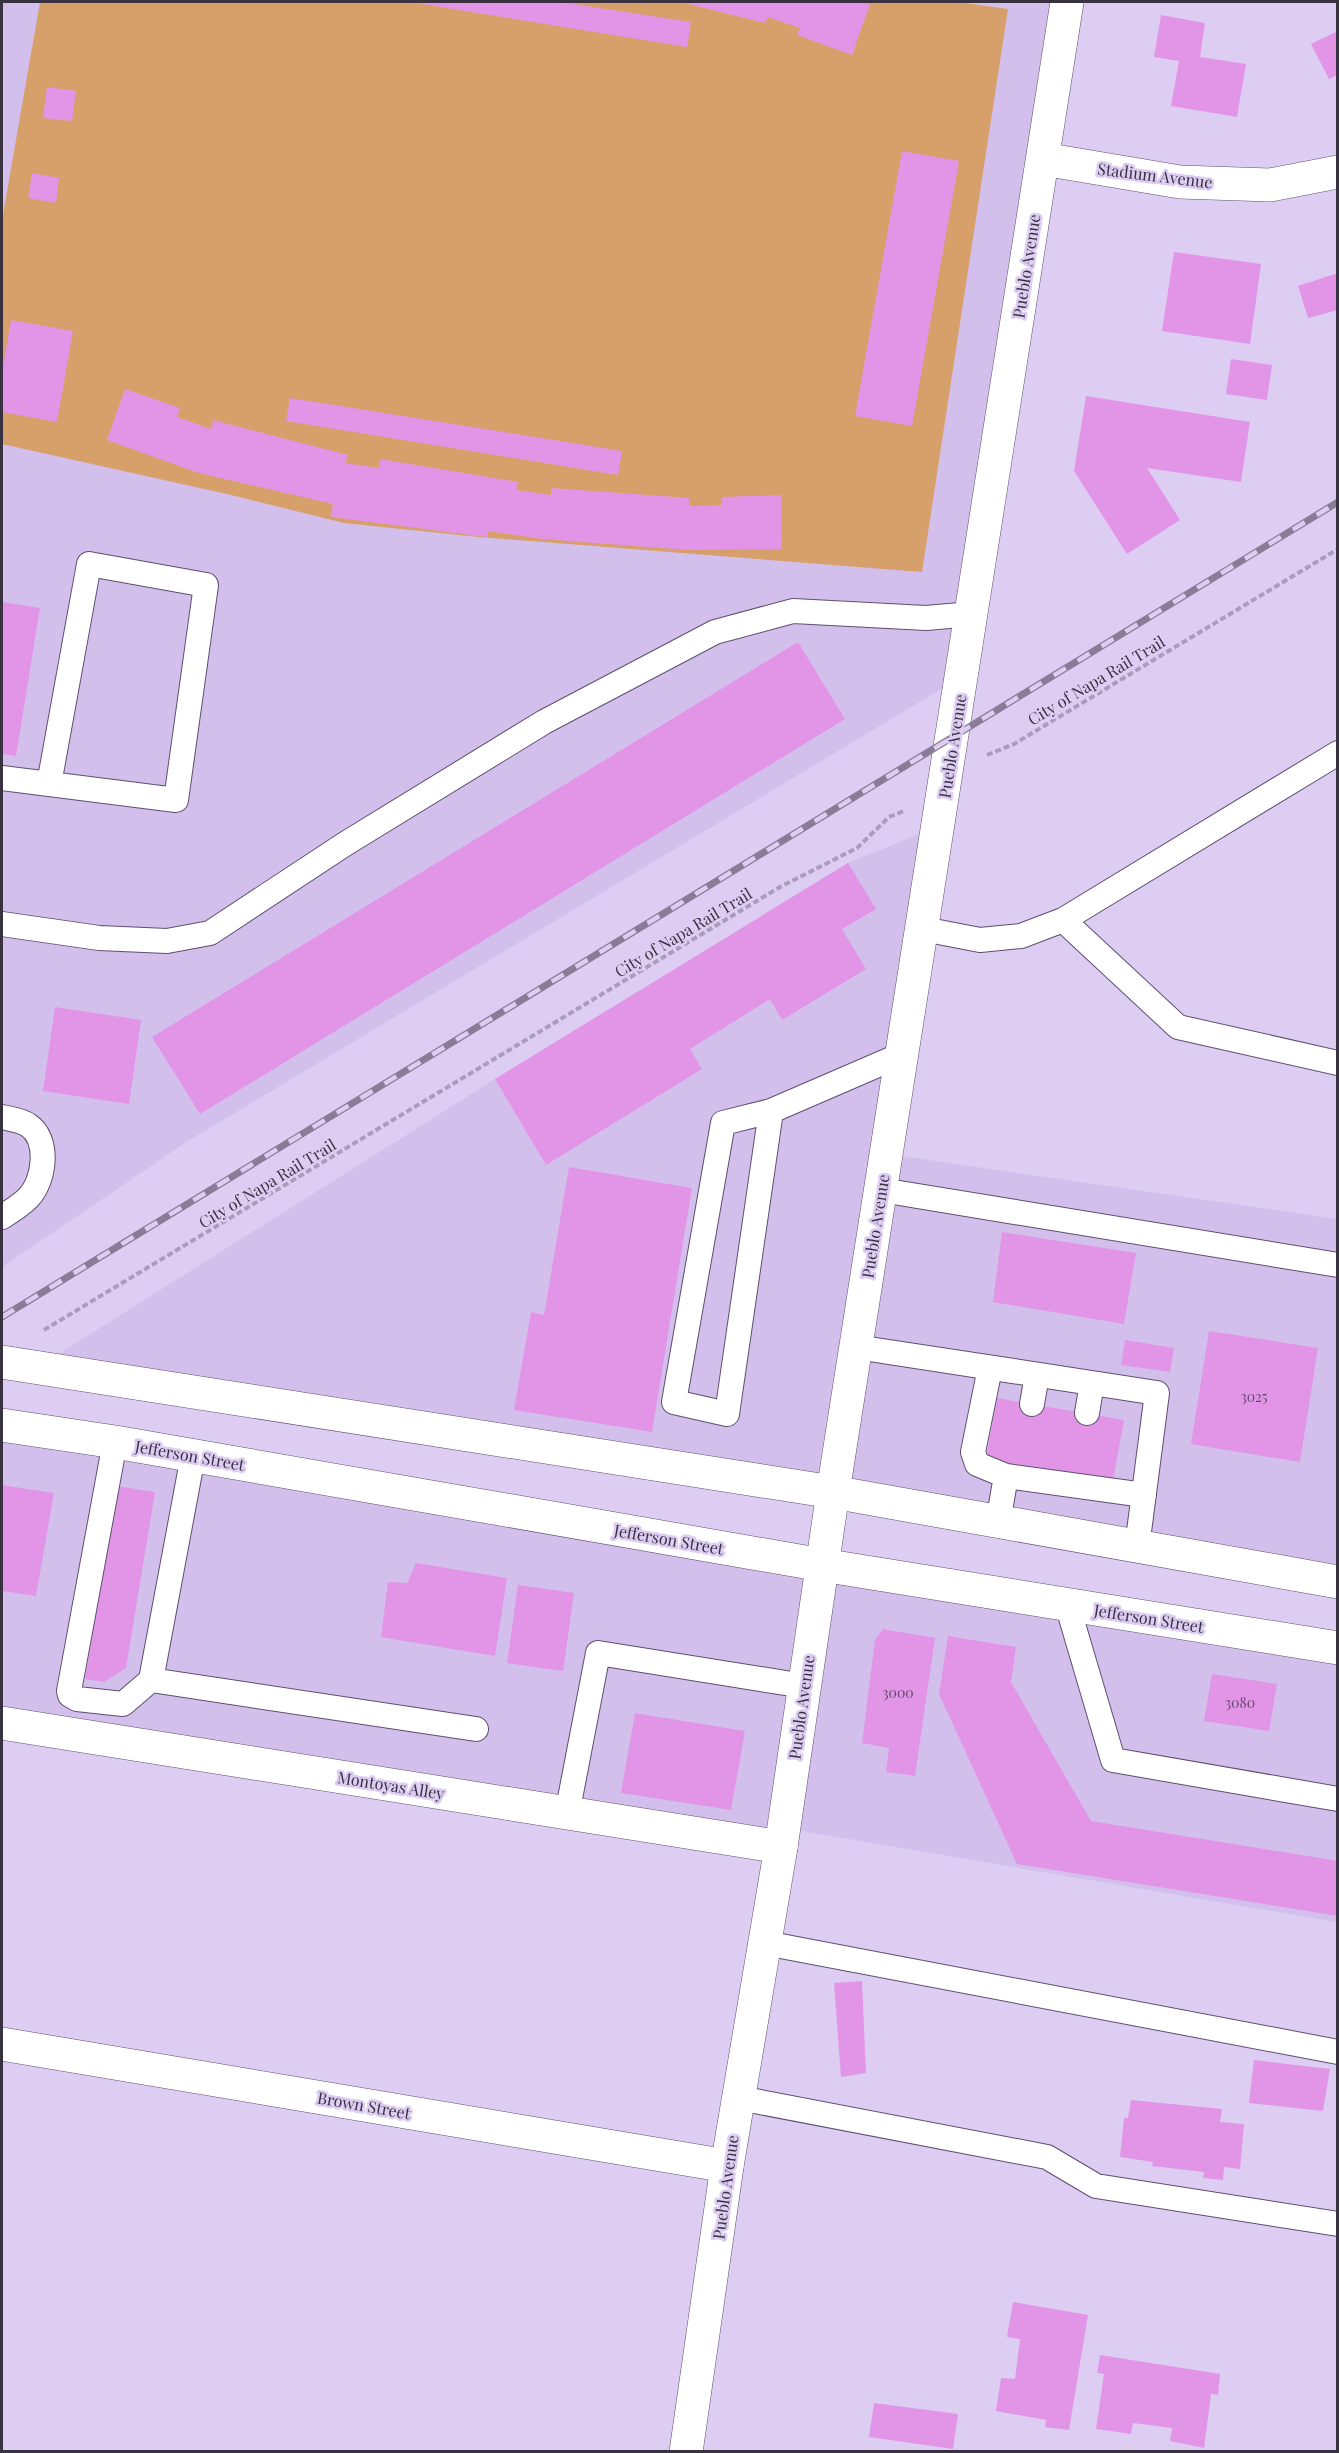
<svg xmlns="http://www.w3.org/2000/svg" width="1339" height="2453" viewBox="0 0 1339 2453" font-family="'Playfair Display',serif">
<rect width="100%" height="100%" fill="#ddcdf3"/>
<!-- built -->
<path fill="#d3bfec" d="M 2,2 L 1067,2 L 963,676 L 188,1141 L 2,1267 Z
M 939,826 L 887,1154 L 1337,1219 L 1337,1582 L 38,1367 L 495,1079 L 848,863 Z
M 2,1425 L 1337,1648 L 1337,1922 L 784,1828 L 781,1847 L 2,1723 Z"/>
<!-- green -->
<path fill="#d7a06a" d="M 40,2 L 958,2 L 1008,9 L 922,572 L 478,537 L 344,523 L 231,495 L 2,444 L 2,220 Z"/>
<!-- building -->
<path fill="#e295e7" d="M 410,2 L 560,2 L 691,22 L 687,47 Z
M 680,2 L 862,2 L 870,4 L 852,55 L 797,35 L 800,28 L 768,17 L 765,23 Z
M 1161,15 L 1205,23 L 1200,57 L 1246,64 L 1237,117 L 1171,106 L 1179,61 L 1154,57 Z
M 1338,31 L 1338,75 L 1329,79 L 1311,44 Z
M 47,87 L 76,91 L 72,121 L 43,118 Z
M 902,151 L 959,161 L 912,426 L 855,416 Z
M 32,173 L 59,178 L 56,203 L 28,198 Z
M 1174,252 L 1261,264 L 1250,344 L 1162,331 Z
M 1338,273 L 1338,310 L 1308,318 L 1298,286 Z
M 11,320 L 73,331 L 57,422 L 2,412 L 2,373 Z
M 1231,359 L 1272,365 L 1267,400 L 1226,394 Z
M 125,389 L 180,408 L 177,417 L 211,429 L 213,420 L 348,455 L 345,463 L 379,468 L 380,459 L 518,482 L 516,490 L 551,495 L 551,488 L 689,498 L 690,506 L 722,505 L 722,497 L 781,495 L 782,549 L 687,550 L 543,539 L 488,531 L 487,537 L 331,517 L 333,504 L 199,473 L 107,440 Z
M 1086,396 L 1250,422 L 1241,482 L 1147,468 L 1180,520 L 1127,554 L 1074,471 Z
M 290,398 L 622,451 L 618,475 L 286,421 Z
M 2,602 L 40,608 L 16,756 L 2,754 Z
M 798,642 L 845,719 L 200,1114 L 152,1037 Z
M 848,863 L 876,909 L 842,929 L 866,969 L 782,1020 L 770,999 L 690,1049 L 702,1069 L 546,1165 L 495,1079 Z
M 55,1007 L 141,1020 L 129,1104 L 43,1091 Z
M 569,1167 L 692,1188 L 652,1432 L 514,1410 L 531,1312 L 544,1315 Z
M 1002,1232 L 1136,1253 L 1124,1324 L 993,1302 Z
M 1209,1331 L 1318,1348 L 1300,1462 L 1191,1444 Z
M 1125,1340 L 1174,1348 L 1170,1372 L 1121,1365 Z
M 997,1398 L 1124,1420 L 1112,1486 L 985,1464 Z
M 2,1485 L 54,1493 L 36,1596 L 2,1591 Z
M 116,1486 L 155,1492 L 126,1668 L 104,1682 L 85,1679 Z
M 416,1563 L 507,1578 L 495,1656 L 381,1637 L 388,1582 L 407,1583 Z
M 518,1585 L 574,1593 L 563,1671 L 507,1663 Z
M 883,1629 L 935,1638 L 915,1776 L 886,1772 L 889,1748 L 862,1743 L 875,1640 Z
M 948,1636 L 1016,1647 L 1011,1682 L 1091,1821 L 1338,1861 L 1338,1916 L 1017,1864 L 939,1694 Z
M 1212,1674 L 1277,1684 L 1269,1731 L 1204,1721 Z
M 635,1713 L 745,1731 L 731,1810 L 621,1793 Z
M 862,1981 L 866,2073 L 841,2077 L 834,1983 Z
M 1254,2060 L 1330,2069 L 1323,2111 L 1249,2103 Z
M 1131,2100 L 1222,2109 L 1220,2122 L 1244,2124 L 1240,2169 L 1224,2167 L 1223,2180 L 1203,2178 L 1204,2172 L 1152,2166 L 1153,2162 L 1120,2157 L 1124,2118 L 1128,2118 Z
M 1013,2302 L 1088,2315 L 1069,2430 L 1045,2427 L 1046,2420 L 996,2411 L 1001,2378 L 1015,2379 L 1020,2339 L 1007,2337 Z
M 1100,2355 L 1220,2374 L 1218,2395 L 1211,2394 L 1204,2448 L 1170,2441 L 1172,2428 L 1133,2423 L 1131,2434 L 1096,2429 L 1104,2374 L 1097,2373 Z
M 874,2403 L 958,2414 L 953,2449 L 869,2437 Z"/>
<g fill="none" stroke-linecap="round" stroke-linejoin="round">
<!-- service casing -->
<g stroke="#5e4f70" stroke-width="26">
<path id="service" d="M 2,778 L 176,800 L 206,585 L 89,564 L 49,784
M 1063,920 L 1178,1027 L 1338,1063
M 2,924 L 99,938 L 167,941 L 210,933 L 345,844 L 544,722 L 715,632 L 793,611 L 926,618 L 972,614
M 923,929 L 980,940 L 1021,936 L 1063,920 L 1338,753
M 771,1111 L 723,1123 L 674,1402 L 727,1414 L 771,1111 L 903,1054
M 2,1117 C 10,1119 21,1120 28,1125 C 50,1139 45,1181 28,1198 C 21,1205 10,1212 2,1217
M 881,1190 L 1338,1265
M 856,1347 L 1157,1393 L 1137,1547
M 990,1368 L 973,1452 L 977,1464 L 1006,1476 L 1144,1495
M 1032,1404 L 1037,1375
M 1087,1413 L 1092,1383
M 115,1442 L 69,1691 L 70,1695 L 77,1699 L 123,1704 L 151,1680 L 193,1456
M 998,1522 L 1006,1476
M 1067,1604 L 1113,1760 L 1338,1799
M 151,1680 L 476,1729
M 567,1814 L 598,1653 L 804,1686
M 765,1943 L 1338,2052
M 739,2098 L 1047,2157 L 1096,2186 L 1338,2224"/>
</g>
<!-- minor casing -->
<g stroke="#5e4f70" stroke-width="34">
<path id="minor" d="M 1043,159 L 1180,182 L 1270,185 L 1338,172
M 2,1723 L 781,1847
M 2,2044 L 727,2166"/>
</g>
<!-- tertiary casing -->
<g stroke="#5e4f70" stroke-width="34">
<path id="tertiary" d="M 686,2452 L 727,2166 L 781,1847 L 833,1492 L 1067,2"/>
</g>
<!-- secondary casing -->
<g stroke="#5e4f70" stroke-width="34">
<path id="secondary" d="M 2,1362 L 833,1492 L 1338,1582
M 2,1425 L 115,1442 L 822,1565 L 1338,1648"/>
</g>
<!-- path -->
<path stroke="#aa9dbb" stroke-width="4" stroke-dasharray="6 3" stroke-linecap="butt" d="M 2,137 L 3,137
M 987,755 L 1014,744 L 1338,549
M 44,1330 L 780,887 L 857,848 L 889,817 L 904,811"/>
<!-- service -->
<use href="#service" stroke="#fff" stroke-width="24"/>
<!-- minor -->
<use href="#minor" stroke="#fff" stroke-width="33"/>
<!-- tertiary -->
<use href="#tertiary" stroke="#fff" stroke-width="33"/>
<!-- secondary -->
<use href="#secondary" stroke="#fff" stroke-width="33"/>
<!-- rail casing -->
<g stroke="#887c96" stroke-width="7">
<path id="rail" d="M 2,1317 L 1338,502"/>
</g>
<!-- rail -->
<use href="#rail" stroke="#ddcdf3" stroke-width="4.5" stroke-dasharray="14" stroke-linecap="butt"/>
</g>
<g text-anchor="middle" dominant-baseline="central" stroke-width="5" stroke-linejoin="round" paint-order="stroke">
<!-- number labels -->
<g font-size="14" fill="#624a6a">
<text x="1254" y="1396">3025</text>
<text x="898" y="1692">3000</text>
<text x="1240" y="1702">3080</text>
</g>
<!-- street labels -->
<g font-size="16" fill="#383140" stroke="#ddcdf3">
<text transform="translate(1155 175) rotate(7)">Stadium Avenue</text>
<text transform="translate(1026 266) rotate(-81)">Pueblo Avenue</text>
<text transform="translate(1096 680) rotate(-31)">City of Napa Rail Trail</text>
<text transform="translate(952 746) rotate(-81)">Pueblo Avenue</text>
<text transform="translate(683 932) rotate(-31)">City of Napa Rail Trail</text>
<text transform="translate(267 1183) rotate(-31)">City of Napa Rail Trail</text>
<text transform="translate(875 1226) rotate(-81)">Pueblo Avenue</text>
<text transform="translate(190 1455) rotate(10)">Jefferson Street</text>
<text transform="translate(669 1539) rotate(10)">Jefferson Street</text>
<text transform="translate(1149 1618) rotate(9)">Jefferson Street</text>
<text transform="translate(801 1707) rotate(-82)">Pueblo Avenue</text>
<text transform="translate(391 1785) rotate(9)">Montoyas Alley</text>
<text transform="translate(364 2105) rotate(10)">Brown Street</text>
<text transform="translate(725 2187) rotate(-82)">Pueblo Avenue</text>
</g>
</g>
<!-- border -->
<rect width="1339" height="2453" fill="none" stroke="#383140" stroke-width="6"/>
</svg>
